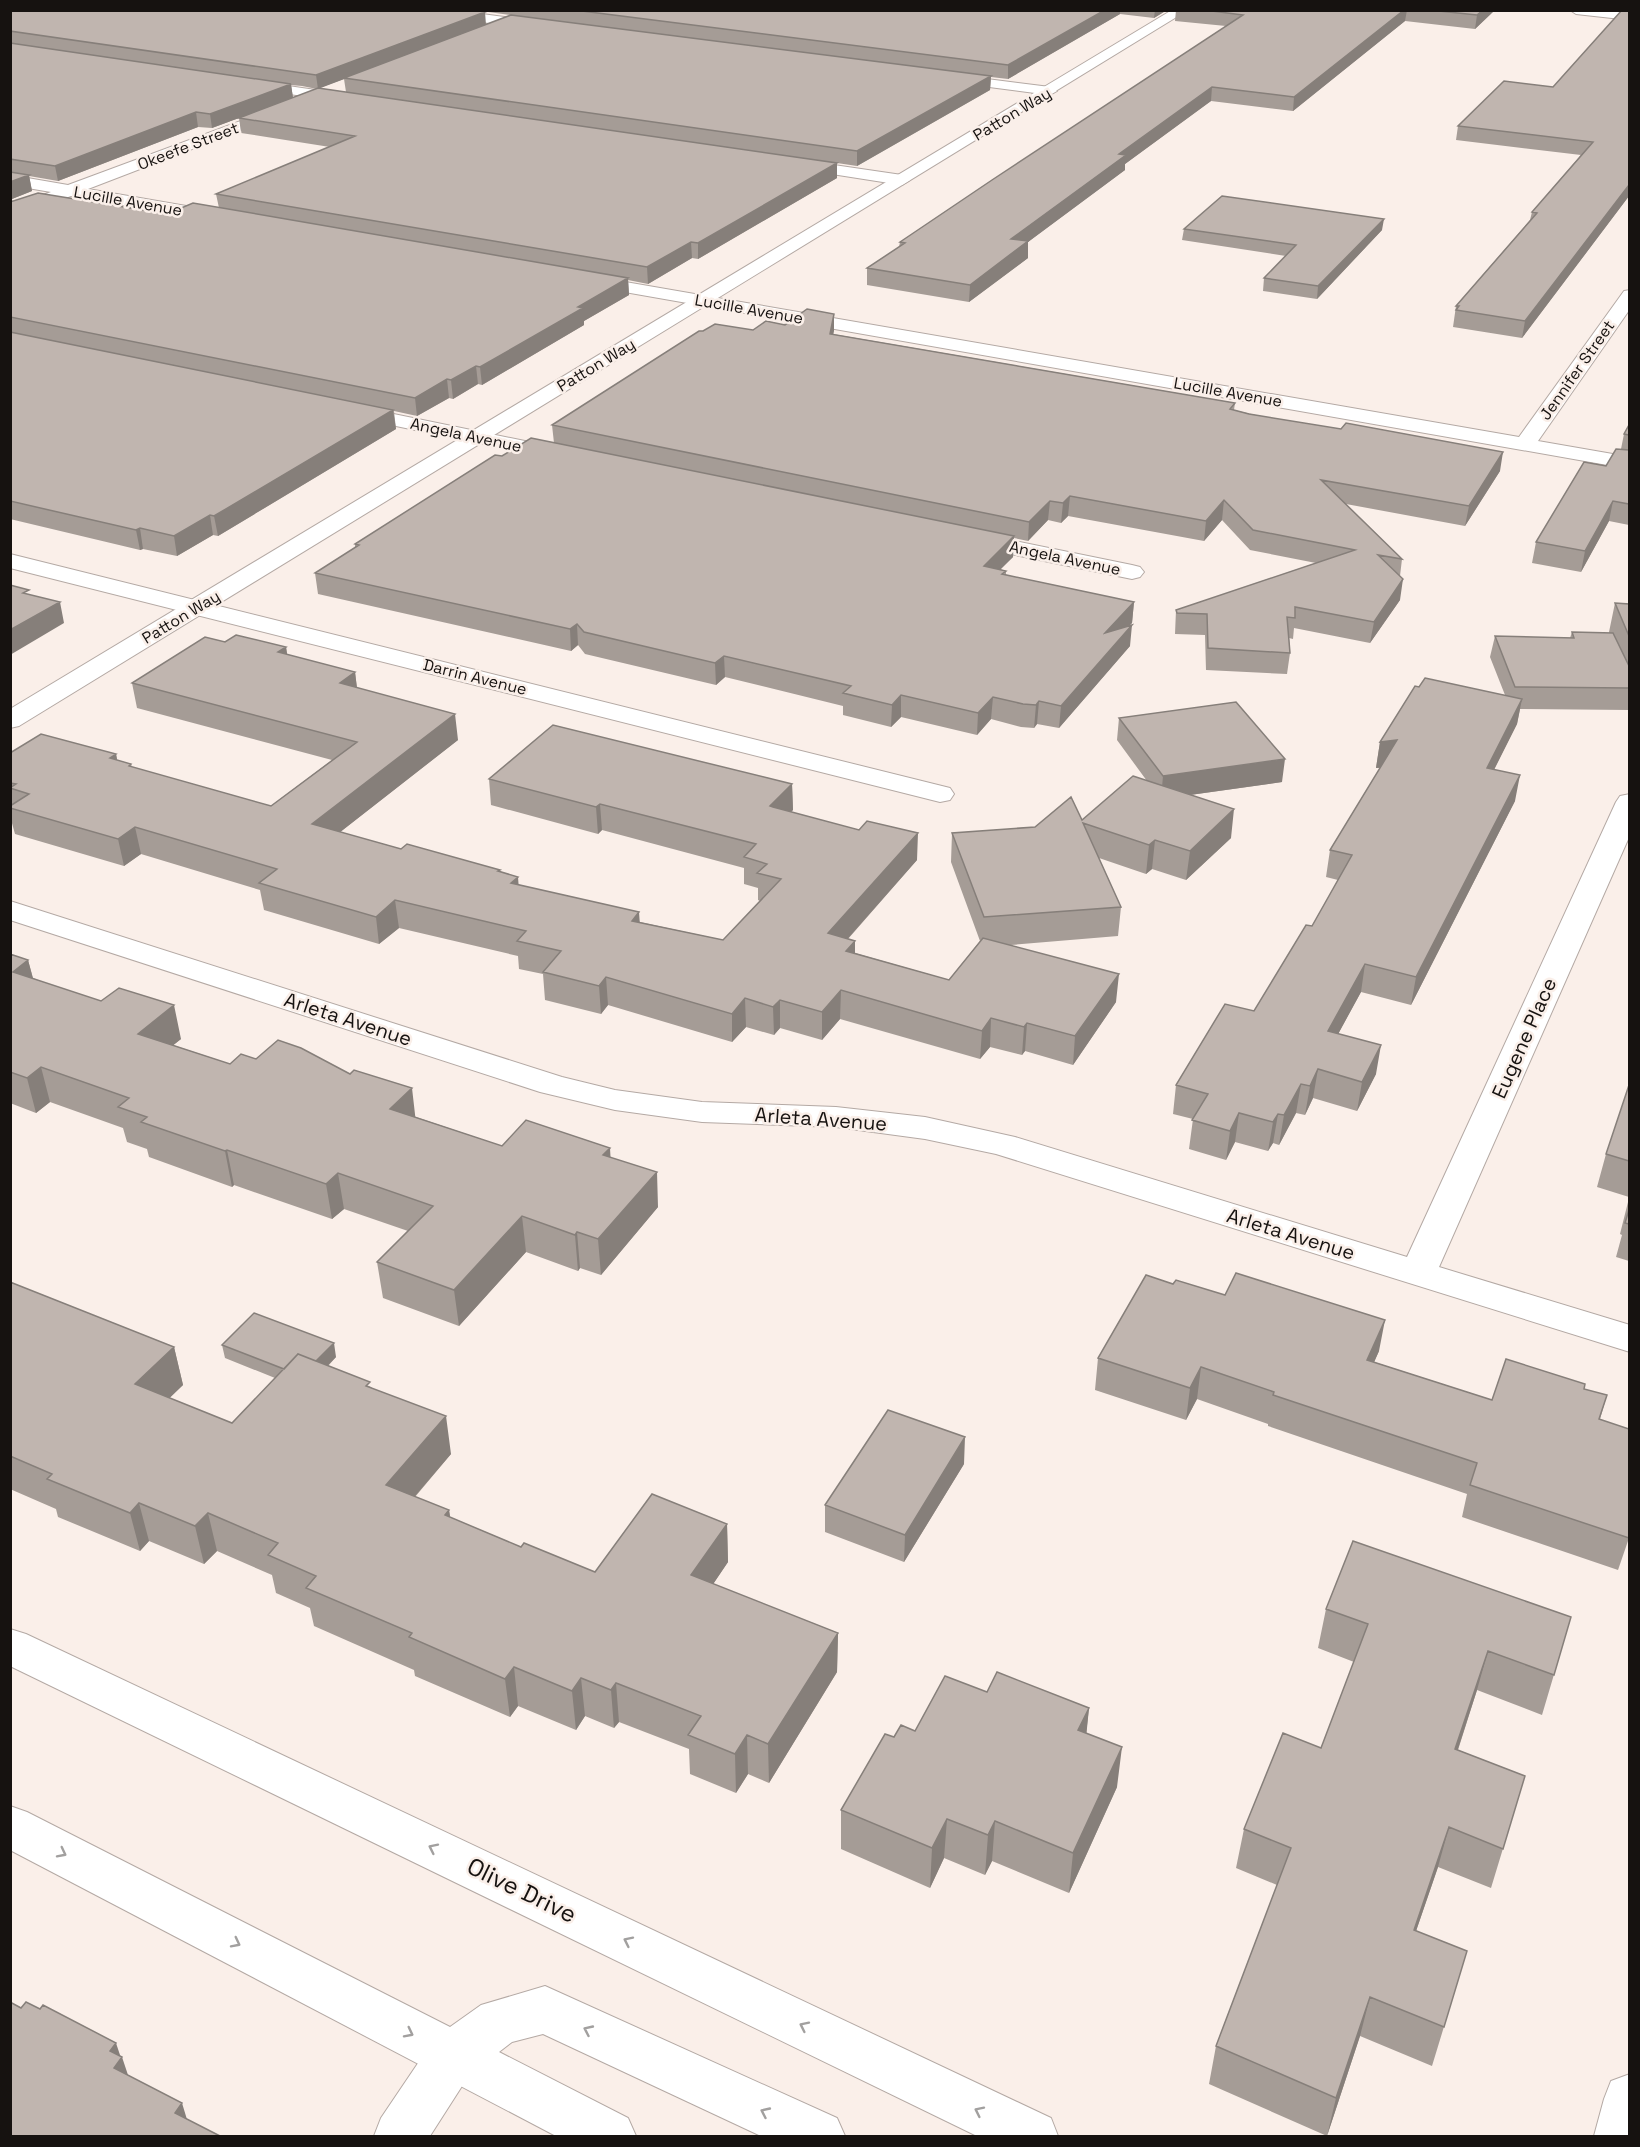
<svg xmlns="http://www.w3.org/2000/svg" width="1640" height="2147" viewBox="0 0 1640 2147" font-family="'Space Grotesk',sans-serif">
<rect width="100%" height="100%" fill="#faefe9"/>
<g fill="none" stroke-linecap="round" stroke-linejoin="round">
<!-- street casing -->
<g stroke="#b4a9a4" stroke-width="2">
<path id="street" d="M 413,10 L 452,10 L 542,22 L 548,26 L 542,30 L 419,14 Z
M 948,74 L 1050,87 L 1057,91 L 1050,95 L 943,81 L 941,78 L 943,75 Z
M 247,80 L 350,95 L 357,99 L 350,103 L 242,87 L 240,84 Z
M 281,106 L 288,110 L 286,113 L 88,189 L 221,212 L 229,217 L 227,221 L 221,222 L 71,196 L 10,218 L 10,207 L 51,192 L 10,185 L 10,175 L 68,185 Z
M 793,159 L 902,175 L 910,180 L 902,185 L 787,167 L 785,164 Z
M 585,275 L 1519,437 L 1624,291 L 1630,290 L 1630,309 L 1538,441 L 1630,457 L 1630,469 L 579,284 L 576,280 L 579,276 Z
M 350,405 L 564,449 L 571,451 L 575,455 L 571,459 L 564,461 L 343,415 L 340,411 L 343,407 Z
M 970,532 L 1132,565 L 1140,567 L 1144,572 L 1140,577 L 1132,579 L 962,544 L 959,539 L 962,534 Z
M 10,554 L 950,788 L 954,794 L 950,800 L 940,802 L 10,568 Z
M 1630,794 L 1630,835 L 1439,1267 L 1630,1325 L 1630,1352 L 996,1154 L 925,1139 L 836,1127 L 702,1122 L 615,1110 L 540,1092 L 10,920 L 10,901 L 562,1077 L 615,1090 L 702,1102 L 836,1107 L 925,1117 L 1015,1137 L 1407,1257 L 1616,802 L 1620,796 Z
M 453,2031 L 471,2038 L 479,2055 L 471,2072 L 430,2136 L 374,2136 L 381,2118 L 435,2038 Z
M 1630,2074 L 1630,2136 L 1594,2136 L 1604,2099 L 1611,2081 Z"/>
</g>
<!-- secondary casing -->
<g stroke="#b4a9a4" stroke-width="2">
<path id="secondary" d="M 1172,10 L 1188,10 L 19,726 L 10,728 L 10,709 Z
M 1570,10 L 1630,12 L 1630,20 L 1576,14 Z
M 10,1629 L 26,1634 L 1051,2118 L 1058,2136 L 977,2136 L 10,1666 Z
M 10,1806 L 27,1812 L 450,2027 L 481,2005 L 545,1986 L 837,2118 L 845,2136 L 761,2136 L 543,2034 L 512,2042 L 499,2052 L 628,2118 L 636,2136 L 556,2136 L 10,1850 Z"/>
</g>
<!-- street -->
<use href="#street" fill="#fff" fill-rule="evenodd"/>
<!-- secondary -->
<use href="#secondary" fill="#fff" fill-rule="evenodd"/>
</g>
<!-- wall -->
<path fill="#a59c96" fill-rule="evenodd" d="M 10,10 L 486,25 L 531,18 L 474,10 L 1167,10 L 1154,18 L 1120,14 L 1008,79 L 991,77 L 990,90 L 857,166 L 837,163 L 837,178 L 698,259 L 692,258 L 648,284 L 628,280 L 629,295 L 584,321 L 584,325 L 482,385 L 478,384 L 453,399 L 449,398 L 417,416 L 394,411 L 396,429 L 218,536 L 213,535 L 177,556 L 143,549 L 140,550 L 10,519 ZM 344,79 L 346,92 L 319,88 ZM 291,85 L 302,86 L 317,89 L 293,98 ZM 239,118 L 241,133 L 330,147 L 216,194 L 219,208 L 167,214 L 12,202 L 12,199 L 32,191 L 29,176 L 58,181 L 198,127 L 212,128 Z
M 1176,10 L 1495,10 L 1475,29 L 1405,21 L 1293,111 L 1211,101 L 1125,164 L 1125,170 L 1028,242 L 1028,258 L 969,302 L 867,285 L 867,268 L 899,247 L 900,242 L 1226,26 L 1175,21 Z
M 1622,10 L 1629,196 L 1522,338 L 1453,327 L 1456,306 L 1530,220 L 1532,212 L 1581,155 L 1456,140 L 1458,126 L 1553,87 Z
M 1184,229 L 1382,230 L 1317,299 L 1263,291 L 1264,278 L 1286,256 L 1182,240 Z
M 834,314 L 833,334 L 1235,403 L 1234,410 L 1500,471 L 1465,526 L 1346,504 L 1402,559 L 1400,576 L 1400,600 L 1370,643 L 1294,628 L 1293,639 L 1289,638 L 1290,653 L 1287,674 L 1206,670 L 1205,635 L 1175,634 L 1176,610 L 1316,563 L 1250,550 L 1222,520 L 1204,541 L 1068,516 L 1061,523 L 1048,520 L 1028,541 L 1014,538 L 1013,557 L 1000,569 L 1006,571 L 1006,575 L 1134,602 L 1132,623 L 1129,625 L 1130,646 L 1059,728 L 1037,724 L 1034,728 L 1021,727 L 991,719 L 977,735 L 901,717 L 891,727 L 843,715 L 843,706 L 725,677 L 716,685 L 585,654 L 578,645 L 571,651 L 318,594 L 315,573 L 355,548 L 355,544 L 502,456 L 554,443 L 552,425 L 703,331 L 753,330 Z
M 1629,425 L 1629,525 L 1609,521 L 1581,572 L 1532,563 L 1536,542 L 1621,449 L 1624,434 Z
M 1615,603 L 1629,604 L 1629,710 L 1520,709 L 1517,724 L 1494,769 L 1515,801 L 1411,1005 L 1361,992 L 1338,1034 L 1376,1074 L 1357,1111 L 1313,1098 L 1305,1115 L 1296,1113 L 1279,1145 L 1273,1143 L 1268,1151 L 1235,1142 L 1226,1160 L 1189,1149 L 1193,1119 L 1173,1114 L 1176,1085 L 1254,1011 L 1312,926 L 1338,880 L 1326,877 L 1330,850 L 1380,768 L 1376,768 L 1380,742 L 1419,687 L 1505,695 L 1490,657 L 1495,636 L 1570,638 L 1572,632 L 1609,633 L 1609,632 Z
M 225,642 L 286,647 L 287,655 L 355,672 L 357,688 L 458,740 L 340,832 L 401,849 L 500,870 L 500,872 L 518,885 L 640,922 L 723,940 L 760,901 L 758,900 L 758,888 L 744,884 L 744,868 L 602,830 L 598,834 L 491,805 L 489,779 L 792,784 L 793,810 L 790,812 L 917,860 L 848,939 L 855,941 L 855,953 L 949,980 L 980,941 L 951,862 L 952,833 L 1035,827 L 1082,820 L 1147,781 L 1117,740 L 1119,718 L 1282,782 L 1190,795 L 1231,838 L 1186,880 L 1152,869 L 1146,874 L 1099,858 L 1121,907 L 1118,936 L 1011,945 L 1116,1002 L 1073,1065 L 1025,1051 L 1022,1055 L 990,1047 L 980,1059 L 840,1019 L 822,1040 L 780,1028 L 774,1035 L 746,1027 L 732,1042 L 608,1005 L 601,1014 L 545,1000 L 543,974 L 519,969 L 518,956 L 399,928 L 379,944 L 264,910 L 260,890 L 141,854 L 124,866 L 15,834 L 10,816 L 10,753 L 116,754 L 117,760 L 131,764 L 132,767 L 271,806 L 332,760 L 137,708 L 132,683 Z
M 10,954 L 28,960 L 33,978 L 181,1039 L 173,1045 L 230,1064 L 416,1117 L 502,1146 L 611,1157 L 658,1207 L 601,1275 L 580,1268 L 578,1271 L 526,1252 L 459,1326 L 383,1298 L 377,1262 L 408,1231 L 344,1209 L 332,1219 L 234,1185 L 232,1187 L 149,1157 L 147,1149 L 127,1142 L 123,1128 L 50,1102 L 36,1113 L 10,1103 Z
M 1629,1085 L 1629,1197 L 1597,1187 L 1606,1154 Z
M 1629,1198 L 1629,1261 L 1616,1257 L 1622,1235 L 1620,1234 Z
M 10,1282 L 174,1347 L 183,1385 L 169,1398 L 232,1423 L 275,1378 L 225,1358 L 222,1345 L 336,1357 L 328,1366 L 371,1387 L 451,1454 L 415,1497 L 449,1510 L 450,1517 L 521,1547 L 595,1572 L 727,1524 L 728,1562 L 713,1584 L 838,1633 L 837,1672 L 769,1783 L 748,1774 L 736,1793 L 690,1774 L 689,1749 L 619,1722 L 614,1728 L 585,1716 L 576,1730 L 518,1706 L 510,1717 L 415,1676 L 414,1670 L 314,1626 L 310,1608 L 276,1593 L 272,1575 L 217,1551 L 204,1564 L 149,1541 L 140,1551 L 58,1517 L 56,1509 L 10,1489 Z
M 1379,1351 L 1374,1362 L 1492,1400 L 1584,1389 L 1607,1395 L 1600,1419 L 1629,1538 L 1618,1570 L 1462,1517 L 1467,1494 L 1268,1426 L 1268,1424 L 1197,1399 L 1186,1420 L 1095,1390 L 1098,1358 Z
M 964,1464 L 904,1562 L 825,1532 L 825,1505 Z
M 1326,1609 L 1571,1617 L 1542,1715 L 1477,1690 L 1458,1750 L 1525,1776 L 1491,1888 L 1438,1867 L 1416,1931 L 1467,1951 L 1432,2066 L 1360,2036 L 1327,2136 L 1209,2084 L 1216,2046 L 1277,1885 L 1236,1868 L 1244,1829 L 1321,1748 L 1354,1662 L 1318,1648 Z
M 987,1692 L 1089,1708 L 1086,1734 L 1117,1787 L 1069,1893 L 992,1861 L 985,1875 L 944,1858 L 930,1888 L 841,1849 L 841,1810 L 915,1731 Z"/>
<!-- shaded-wall -->
<path fill="#867f7a" d="M 1105,10 L 1120,10 L 1120,14 L 1008,79 L 1008,65 Z
M 1155,10 L 1167,10 L 1154,18 Z
M 1404,10 L 1407,10 L 1405,21 L 1293,111 L 1294,97 Z
M 1483,10 L 1495,10 L 1475,29 L 1477,15 Z
M 485,12 L 486,25 L 318,89 L 316,75 Z
M 991,76 L 990,90 L 857,166 L 857,151 Z
M 291,84 L 293,98 L 212,128 L 210,114 Z
M 1212,87 L 1211,101 L 1125,164 L 1125,170 L 1028,242 L 1028,258 L 969,302 L 970,285 L 1011,239 L 1119,154 Z
M 196,112 L 198,127 L 58,181 L 55,166 Z
M 837,163 L 837,178 L 698,259 L 698,243 Z
M 29,175 L 32,191 L 12,199 L 13,204 L 10,205 L 10,182 Z
M 1629,185 L 1629,196 L 1522,338 L 1525,321 Z
M 1384,219 L 1382,230 L 1317,299 L 1318,286 Z
M 691,242 L 692,258 L 648,284 L 647,267 Z
M 628,278 L 629,295 L 584,321 L 584,325 L 482,385 L 480,367 L 578,307 Z
M 834,314 L 834,331 L 830,351 L 830,334 Z
M 476,366 L 478,384 L 453,399 L 451,380 Z
M 447,379 L 449,398 L 417,416 L 415,398 Z
M 393,410 L 396,429 L 218,536 L 214,516 Z
M 1503,452 L 1500,471 L 1465,526 L 1469,506 Z
M 1070,496 L 1068,516 L 1061,523 L 1063,503 Z
M 1224,500 L 1222,520 L 1204,541 L 1206,521 Z
M 1050,501 L 1048,520 L 1028,541 L 1029,522 Z
M 1613,501 L 1609,521 L 1581,572 L 1585,551 Z
M 210,515 L 213,535 L 177,556 L 174,536 Z
M 140,528 L 143,549 L 140,550 L 136,530 Z
M 1014,536 L 1013,557 L 983,587 L 984,566 Z
M 1403,579 L 1400,600 L 1370,643 L 1374,622 Z
M 60,602 L 64,623 L 10,655 L 10,630 Z
M 1134,602 L 1132,623 L 1104,655 L 1105,633 Z
M 577,624 L 578,645 L 571,651 L 570,629 Z
M 1132,625 L 1130,646 L 1059,728 L 1061,706 Z
M 286,647 L 290,672 L 278,652 Z
M 724,656 L 725,677 L 716,685 L 715,663 Z
M 355,672 L 358,697 L 340,683 Z
M 901,695 L 901,717 L 891,727 L 892,705 Z
M 993,697 L 991,719 L 977,735 L 978,713 Z
M 1522,699 L 1517,724 L 1482,794 L 1487,768 Z
M 1039,701 L 1037,724 L 1034,728 L 1036,705 Z
M 455,714 L 458,740 L 316,851 L 312,824 Z
M 1397,740 L 1393,766 L 1376,768 L 1380,742 Z
M 116,754 L 121,780 L 110,758 Z
M 1285,759 L 1282,782 L 1161,799 L 1163,776 Z
M 1520,775 L 1515,801 L 1411,1005 L 1416,977 Z
M 792,784 L 793,810 L 771,832 L 770,806 Z
M 600,804 L 602,830 L 598,834 L 596,807 Z
M 1234,809 L 1231,838 L 1186,880 L 1190,851 Z
M 135,827 L 141,854 L 124,866 L 118,839 Z
M 918,833 L 917,860 L 828,961 L 828,933 Z
M 1155,840 L 1152,869 L 1146,874 L 1149,845 Z
M 518,877 L 520,904 L 511,883 Z
M 395,900 L 399,928 L 379,944 L 376,917 Z
M 639,912 L 641,939 L 632,921 Z
M 855,941 L 855,968 L 846,951 Z
M 28,960 L 37,994 L 13,972 Z
M 1365,964 L 1361,992 L 1324,1060 L 1328,1031 Z
M 1119,974 L 1116,1002 L 1073,1065 L 1075,1036 Z
M 606,977 L 608,1005 L 601,1014 L 599,986 Z
M 841,990 L 840,1019 L 822,1040 L 822,1012 Z
M 745,998 L 746,1027 L 732,1042 L 732,1014 Z
M 780,1000 L 780,1028 L 774,1035 L 773,1007 Z
M 174,1005 L 181,1039 L 145,1068 L 138,1034 Z
M 991,1018 L 990,1047 L 980,1059 L 982,1031 Z
M 1027,1023 L 1025,1051 L 1022,1055 L 1024,1027 Z
M 1381,1045 L 1376,1074 L 1357,1111 L 1362,1082 Z
M 41,1067 L 50,1102 L 36,1113 L 27,1078 Z
M 1318,1069 L 1313,1098 L 1305,1115 L 1310,1086 Z
M 1301,1084 L 1296,1113 L 1279,1145 L 1284,1115 Z
M 412,1088 L 416,1123 L 390,1109 Z
M 1239,1113 L 1235,1142 L 1226,1160 L 1230,1131 Z
M 1278,1114 L 1273,1143 L 1268,1151 L 1273,1122 Z
M 610,1148 L 612,1183 L 603,1155 Z
M 227,1150 L 234,1185 L 232,1187 L 225,1151 Z
M 657,1172 L 658,1207 L 601,1275 L 598,1239 Z
M 338,1173 L 344,1209 L 332,1219 L 326,1184 Z
M 522,1216 L 526,1252 L 459,1326 L 454,1290 Z
M 577,1232 L 580,1268 L 578,1271 L 575,1235 Z
M 1385,1320 L 1379,1351 L 1361,1392 L 1367,1360 Z
M 334,1343 L 336,1357 L 305,1389 L 302,1376 Z
M 174,1347 L 183,1385 L 145,1422 L 135,1384 Z
M 1201,1367 L 1197,1399 L 1186,1420 L 1190,1388 Z
M 446,1416 L 451,1454 L 392,1523 L 386,1485 Z
M 965,1437 L 964,1464 L 904,1562 L 905,1535 Z
M 139,1503 L 149,1541 L 140,1551 L 130,1513 Z
M 449,1510 L 455,1548 L 445,1515 Z
M 208,1513 L 217,1551 L 204,1564 L 195,1526 Z
M 727,1524 L 728,1562 L 693,1614 L 691,1575 Z
M 838,1633 L 837,1672 L 769,1783 L 768,1744 Z
M 1488,1651 L 1477,1690 L 1445,1789 L 1455,1749 Z
M 514,1667 L 518,1706 L 510,1717 L 505,1679 Z
M 581,1678 L 585,1716 L 576,1730 L 572,1691 Z
M 616,1683 L 619,1722 L 614,1728 L 611,1690 Z
M 1089,1708 L 1085,1748 L 1078,1730 Z
M 747,1735 L 748,1774 L 736,1793 L 735,1754 Z
M 1122,1747 L 1117,1787 L 1069,1893 L 1073,1853 Z
M 947,1819 L 944,1858 L 930,1888 L 932,1848 Z
M 995,1821 L 992,1861 L 985,1875 L 988,1835 Z
M 1449,1827 L 1438,1867 L 1403,1969 L 1414,1930 Z
M 1370,1997 L 1360,2036 L 1327,2136 L 1336,2098 Z
M 116,2043 L 121,2058 L 122,2057 L 134,2093 L 114,2068 L 110,2051 Z
M 182,2103 L 192,2136 L 175,2113 Z"/>
<!-- building -->
<path fill="#c0b5af" stroke="#867f7a" stroke-width="1.5" d="M 10,10 L 473,10 L 485,12 L 316,75 L 10,31 Z
M 574,10 L 1105,10 L 1008,65 Z
M 1204,10 L 1404,10 L 1294,97 L 1212,87 L 1119,154 L 1126,155 L 1011,239 L 1028,241 L 970,285 L 867,268 L 905,243 L 900,242 L 992,180 L 1243,15 Z
M 1429,10 L 1483,10 L 1477,15 Z
M 1622,10 L 1629,10 L 1629,185 L 1525,321 L 1456,310 L 1459,306 L 1456,306 L 1537,213 L 1532,212 L 1593,142 L 1458,126 L 1504,81 L 1553,87 Z
M 511,15 L 991,76 L 857,151 L 344,78 Z
M 10,43 L 291,84 L 210,114 L 196,112 L 55,166 L 10,159 Z
M 318,88 L 837,163 L 698,243 L 691,242 L 647,267 L 216,194 L 355,136 L 239,118 Z
M 10,172 L 29,175 L 10,182 Z
M 38,193 L 167,214 L 193,203 L 628,278 L 578,307 L 583,308 L 480,367 L 476,366 L 451,380 L 447,379 L 415,398 L 10,317 L 10,202 Z
M 1222,196 L 1384,219 L 1318,286 L 1264,278 L 1296,245 L 1184,229 Z
M 807,309 L 834,314 L 830,334 L 1235,403 L 1230,409 L 1249,414 L 1341,429 L 1346,423 L 1503,452 L 1469,506 L 1321,480 L 1402,559 L 1378,555 L 1403,579 L 1374,622 L 1295,607 L 1295,618 L 1287,617 L 1290,653 L 1208,648 L 1207,614 L 1177,613 L 1176,610 L 1355,550 L 1253,530 L 1224,500 L 1206,521 L 1070,496 L 1063,503 L 1050,501 L 1029,522 L 552,425 L 699,331 L 703,331 L 715,324 L 753,330 L 766,321 L 785,325 Z
M 10,332 L 393,410 L 214,516 L 210,515 L 174,536 L 140,528 L 136,530 L 10,501 Z
M 1629,425 L 1629,435 L 1624,434 Z
M 531,438 L 1014,536 L 984,566 L 1006,571 L 1002,574 L 1134,602 L 1105,633 L 1132,625 L 1061,706 L 1039,701 L 1036,705 L 1023,704 L 993,697 L 978,713 L 901,695 L 892,705 L 843,693 L 851,686 L 724,656 L 715,663 L 584,632 L 577,624 L 570,629 L 315,573 L 359,545 L 355,544 L 495,455 L 502,456 Z
M 1616,449 L 1629,450 L 1629,504 L 1613,501 L 1585,551 L 1536,542 L 1584,462 L 1606,466 Z
M 10,585 L 29,590 L 23,593 L 60,602 L 10,630 Z
M 1615,603 L 1629,604 L 1629,636 Z
M 1572,632 L 1613,633 L 1629,666 L 1629,688 L 1515,687 L 1495,636 L 1574,638 Z
M 236,635 L 286,647 L 278,652 L 355,672 L 340,683 L 455,714 L 312,824 L 401,849 L 407,844 L 500,870 L 498,871 L 518,877 L 511,883 L 639,912 L 632,921 L 723,940 L 781,879 L 757,873 L 767,864 L 744,857 L 756,844 L 600,804 L 596,807 L 489,779 L 553,725 L 792,784 L 770,806 L 773,807 L 859,830 L 867,821 L 918,833 L 828,933 L 855,941 L 846,951 L 949,980 L 983,938 L 1119,974 L 1075,1036 L 1027,1023 L 1024,1027 L 991,1018 L 982,1031 L 841,990 L 822,1012 L 780,1000 L 773,1007 L 745,998 L 732,1014 L 606,977 L 599,986 L 543,972 L 561,951 L 517,941 L 526,931 L 395,900 L 376,917 L 259,883 L 277,869 L 135,827 L 118,839 L 10,808 L 10,806 L 29,794 L 10,788 L 16,784 L 10,783 L 10,753 L 41,734 L 116,754 L 110,758 L 131,764 L 129,766 L 271,806 L 357,742 L 132,683 L 205,637 L 225,642 Z
M 1425,678 L 1522,699 L 1487,768 L 1520,775 L 1416,977 L 1365,964 L 1328,1031 L 1381,1045 L 1362,1082 L 1318,1069 L 1310,1086 L 1301,1084 L 1284,1115 L 1278,1114 L 1273,1122 L 1239,1113 L 1230,1131 L 1192,1120 L 1208,1094 L 1176,1085 L 1225,1004 L 1254,1011 L 1306,925 L 1312,926 L 1352,855 L 1330,850 L 1397,740 L 1380,742 L 1415,686 L 1419,687 Z
M 1236,702 L 1285,759 L 1163,776 L 1119,718 Z
M 1133,776 L 1234,809 L 1190,851 L 1155,840 L 1149,845 L 1083,823 L 1121,907 L 984,917 L 952,833 L 1035,827 L 1071,797 L 1082,820 Z
M 10,954 L 28,960 L 13,972 L 101,1001 L 119,988 L 174,1005 L 138,1034 L 230,1064 L 241,1054 L 256,1059 L 278,1040 L 301,1048 L 350,1074 L 354,1070 L 412,1088 L 390,1109 L 502,1146 L 526,1120 L 610,1148 L 603,1155 L 657,1172 L 598,1239 L 577,1232 L 575,1235 L 522,1216 L 454,1290 L 377,1262 L 433,1206 L 338,1173 L 326,1184 L 227,1150 L 225,1151 L 141,1122 L 147,1117 L 118,1107 L 129,1098 L 41,1067 L 27,1078 L 10,1072 Z
M 1629,1085 L 1629,1161 L 1606,1154 Z
M 1629,1210 L 1629,1224 L 1625,1223 Z
M 1236,1273 L 1385,1320 L 1367,1360 L 1492,1400 L 1506,1359 L 1585,1384 L 1584,1389 L 1607,1395 L 1599,1419 L 1629,1429 L 1629,1538 L 1470,1485 L 1477,1463 L 1273,1395 L 1274,1392 L 1201,1367 L 1190,1388 L 1098,1358 L 1146,1275 L 1173,1284 L 1176,1280 L 1225,1295 Z
M 10,1282 L 174,1347 L 135,1384 L 232,1423 L 298,1354 L 370,1382 L 366,1386 L 446,1416 L 386,1485 L 449,1510 L 445,1515 L 521,1547 L 524,1543 L 595,1572 L 652,1494 L 727,1524 L 691,1575 L 838,1633 L 768,1744 L 747,1735 L 735,1754 L 688,1735 L 701,1716 L 616,1683 L 611,1690 L 581,1678 L 572,1691 L 514,1667 L 505,1679 L 409,1637 L 412,1633 L 306,1588 L 316,1576 L 268,1555 L 278,1543 L 208,1513 L 195,1526 L 139,1503 L 130,1513 L 47,1479 L 52,1474 L 10,1456 Z
M 254,1313 L 334,1343 L 316,1361 L 298,1354 L 284,1369 L 222,1345 Z
M 888,1410 L 965,1437 L 905,1535 L 825,1505 Z
M 1353,1541 L 1571,1617 L 1554,1675 L 1488,1651 L 1455,1749 L 1525,1776 L 1503,1849 L 1449,1827 L 1414,1930 L 1467,1951 L 1444,2027 L 1370,1997 L 1336,2098 L 1216,2046 L 1291,1848 L 1244,1829 L 1283,1733 L 1321,1748 L 1368,1624 L 1326,1609 Z
M 997,1672 L 1089,1708 L 1078,1730 L 1122,1747 L 1073,1853 L 995,1821 L 988,1835 L 947,1819 L 932,1848 L 841,1810 L 885,1734 L 894,1737 L 901,1725 L 915,1731 L 945,1676 L 987,1692 Z
M 10,2002 L 21,2008 L 26,2002 L 40,2009 L 43,2005 L 116,2043 L 110,2051 L 122,2057 L 114,2068 L 182,2103 L 175,2113 L 220,2136 L 10,2136 Z"/>
<!-- one-way arrows -->
<defs><path id="oneway-chevron" d="M-2-3.5L2.5 0L-2 3.5" fill="none" stroke-width="1.6" stroke-linecap="round" stroke-linejoin="round" transform="scale(1.5)"/></defs>
<g stroke="#a2a09f">
<use href="#oneway-chevron" transform="translate(433 1848) rotate(-154)"/>
<use href="#oneway-chevron" transform="translate(62 1853) rotate(27)"/>
<use href="#oneway-chevron" transform="translate(628 1941) rotate(-154)"/>
<use href="#oneway-chevron" transform="translate(236 1943) rotate(27)"/>
<use href="#oneway-chevron" transform="translate(804 2026) rotate(-154)"/>
<use href="#oneway-chevron" transform="translate(588 2030) rotate(-155)"/>
<use href="#oneway-chevron" transform="translate(409 2033) rotate(27)"/>
<use href="#oneway-chevron" transform="translate(979 2111) rotate(-154)"/>
<use href="#oneway-chevron" transform="translate(765 2112) rotate(-155)"/>
</g>
<g text-anchor="middle" dominant-baseline="central" stroke-width="5" stroke-linejoin="round" paint-order="stroke">
<!-- far-street labels -->
<g font-size="16" fill="#161210" stroke="#faefe9">
<text transform="translate(1012 114) rotate(-31)">Patton Way</text>
<text transform="translate(188 146) rotate(-21)">Okeefe Street</text>
<text transform="translate(128 201) rotate(10)">Lucille Avenue</text>
<text transform="translate(749 309) rotate(10)">Lucille Avenue</text>
<text transform="translate(596 365) rotate(-31)">Patton Way</text>
<text transform="translate(1577 370) rotate(-55)">Jennifer Street</text>
<text transform="translate(1228 392) rotate(10)">Lucille Avenue</text>
<text transform="translate(466 435) rotate(12)">Angela Avenue</text>
<text transform="translate(1065 558) rotate(12)">Angela Avenue</text>
<text transform="translate(181 617) rotate(-31)">Patton Way</text>
<text transform="translate(475 677) rotate(14)">Darrin Avenue</text>
</g>
<!-- street labels -->
<g font-size="20" fill="#161210" stroke="#faefe9">
<text transform="translate(348 1019) rotate(18)">Arleta Avenue</text>
<text transform="translate(1524 1038) rotate(-66)">Eugene Place</text>
<text transform="translate(821 1119) rotate(4)">Arleta Avenue</text>
<text transform="translate(1291 1234) rotate(17)">Arleta Avenue</text>
</g>
<!-- near-street labels -->
<g font-size="24" fill="#161210" stroke="#faefe9">
<text transform="translate(522 1890) rotate(26)">Olive Drive</text>
</g>
</g>
<!-- border -->
<rect width="1640" height="2147" fill="none" stroke="#161210" stroke-width="24"/>
</svg>
